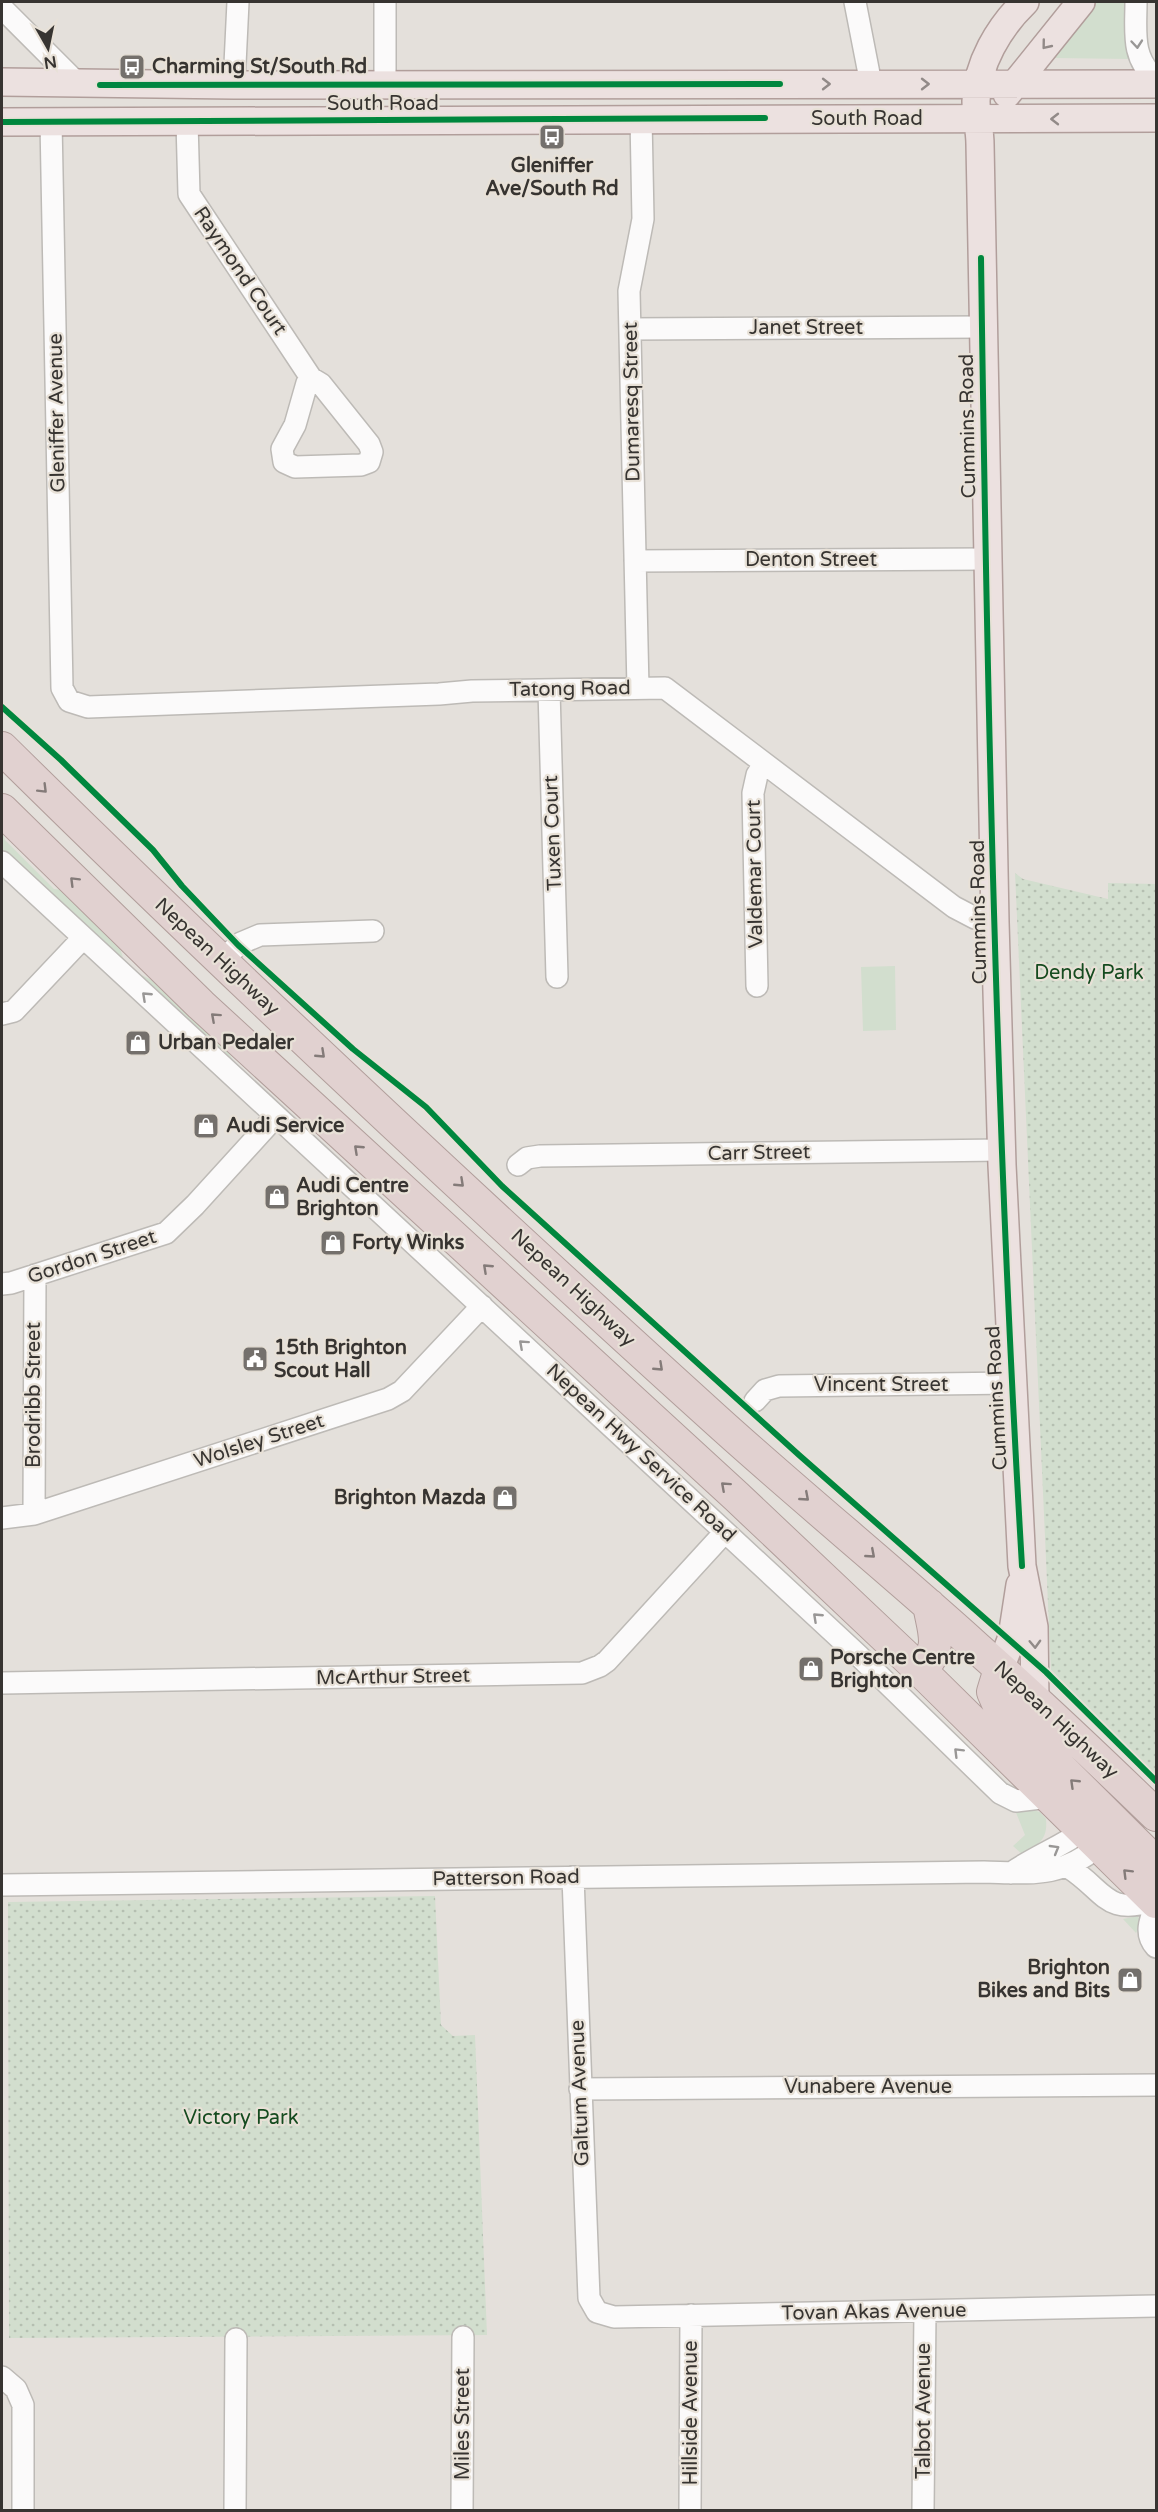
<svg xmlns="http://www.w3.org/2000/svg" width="1158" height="2512" viewBox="0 0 1158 2512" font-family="'Varela Round',sans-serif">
<defs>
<pattern id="park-dots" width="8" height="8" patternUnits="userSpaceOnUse" patternTransform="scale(1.5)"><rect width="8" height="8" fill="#d2dece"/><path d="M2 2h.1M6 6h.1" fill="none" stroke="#b5bfb1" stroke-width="1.8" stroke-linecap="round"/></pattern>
</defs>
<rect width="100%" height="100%" fill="#e4e0db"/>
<!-- grass -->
<path fill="#d2dece" d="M 1094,2 L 1128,2 L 1129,59 L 1055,58 Z
M 2,831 L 5,840 L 54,889 L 63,890 L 120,949 L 123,957 L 108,948 L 2,849 Z
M 895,966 L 896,1030 L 863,1031 L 861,967 Z
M 135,972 L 156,982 L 228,1051 L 234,1062 Z
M 1029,1809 L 1040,1812 L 1046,1819 C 1048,1839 1039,1845 1022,1854 L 1013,1846 L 1025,1835 L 1015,1810 Z
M 1138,1916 L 1141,1924 L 1136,1933 L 1123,1919 Z"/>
<!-- park -->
<path fill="url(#park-dots)" d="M 1015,873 L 1023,879 L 1108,899 L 1108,883 L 1156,884 L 1156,1778 L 1051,1670 Z
M 435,1896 L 441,2025 L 453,2036 L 475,2035 L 487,2335 L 9,2338 L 8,1902 Z"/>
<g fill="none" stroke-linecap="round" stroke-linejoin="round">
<!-- minor casing -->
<g stroke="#bdbab6" stroke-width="24">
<path id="minor" d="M 855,2 L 871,84
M 1136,2 C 1136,32 1131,58 1156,79
M 2,8 L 78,84
M 234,85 L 238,2
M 385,85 L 385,2
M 51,122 L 62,688 L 69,701 L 88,707 L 439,694 L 472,691 L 665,688 L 954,907 L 975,918 L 995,922
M 187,122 L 189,194 L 311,378
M 630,329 L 982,327
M 311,378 L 321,384 L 369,444 L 372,452 L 369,462 L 361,465 L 295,467 L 284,462 L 282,449 L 295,425 L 307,383 Z
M 635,561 L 987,559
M 638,688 L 629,291 L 643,219 L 641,118
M 549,690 L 557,977
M 2,862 L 859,1656 L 1000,1793 L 1016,1801 L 1049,1797
M 220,961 L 241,943 L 260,935 L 373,931
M 757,986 L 753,793 L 757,775 L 764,764
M 2,1014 L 14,1011 L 83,938
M 518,1165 L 527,1158 L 540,1156 L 1002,1150
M 2,1284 L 11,1283 L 166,1233 L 195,1205 L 276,1116
M 755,1401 L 765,1390 L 779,1386 L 1013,1383
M 34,1514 L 35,1275
M 2,1518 L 34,1514 L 388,1399 L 402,1391 L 482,1306
M 2,1683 L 582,1673 L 600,1666 L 607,1661 L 725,1532
M 1068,1867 C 1105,1890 1105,1917 1155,1900
M 1011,1873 C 1034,1857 1060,1847 1083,1831
M 573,1877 L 589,2298 L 597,2312 L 614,2317 L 1156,2306
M 2,1885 L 984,1872 C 1032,1873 1060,1878 1099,1846
M 1156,1905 C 1150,1920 1144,1934 1156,1947
M 580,2089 L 1156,2085
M 2,2377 L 16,2389 L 23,2405 L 23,2510
M 235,2510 L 236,2339
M 462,2510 L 463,2337
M 690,2510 L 691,2315
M 923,2510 L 925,2311"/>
</g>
<!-- major casing -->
<g stroke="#b19e9b" stroke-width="30">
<path id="major" d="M 1025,2 C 999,27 977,64 976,101 C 976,116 980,130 980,144 L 995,922 L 1002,1165 L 1022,1566 L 1034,1627 L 1035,1701
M 2,82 L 234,85 L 1156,84
M 1007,94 L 1081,2
M 2,122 L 1156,118
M 1000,1669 L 1012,1637 L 1020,1585"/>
</g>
<!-- highway casing -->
<g stroke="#b19e9b" stroke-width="34">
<path id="highway" d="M 2,748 C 234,977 473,1200 715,1419 C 801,1497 891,1570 977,1648 C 1038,1702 1097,1758 1156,1815
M 2,810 L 201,1005 L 736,1496 L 920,1670 L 1156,1902
M 1000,1669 L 993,1692 L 1000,1708 L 1156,1863
M 920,1670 C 943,1649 934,1633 929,1605"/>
</g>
<!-- minor -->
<use href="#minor" stroke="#fbfafa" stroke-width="21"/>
<!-- major -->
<use href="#major" stroke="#ece1e0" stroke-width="27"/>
<!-- highway -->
<use href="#highway" stroke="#e1d1d0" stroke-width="32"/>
<!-- cycleway casing -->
<g stroke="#e8e1d7" stroke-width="10">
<path id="cycleway" d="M 100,85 L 780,84
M 2,122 L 765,118
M 981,258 C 987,694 996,1130 1022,1566
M 2,707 L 61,760 L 153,850 L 182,886 L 238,945 L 353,1049 L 426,1107 L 502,1186 L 799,1455 L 1046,1672 L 1156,1781"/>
</g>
<!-- cycleway -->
<use href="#cycleway" stroke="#00873e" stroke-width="6"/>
</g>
<!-- one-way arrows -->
<defs><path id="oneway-chevron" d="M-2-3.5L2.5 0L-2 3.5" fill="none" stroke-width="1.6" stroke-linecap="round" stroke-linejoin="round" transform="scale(1.5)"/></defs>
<g stroke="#999796">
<use href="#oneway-chevron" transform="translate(1137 44) rotate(85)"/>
<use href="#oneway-chevron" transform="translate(146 996) rotate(-137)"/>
<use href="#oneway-chevron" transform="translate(523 1344) rotate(-138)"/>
<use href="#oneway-chevron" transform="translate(817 1617) rotate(-137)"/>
<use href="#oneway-chevron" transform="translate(958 1752) rotate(-135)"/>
<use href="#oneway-chevron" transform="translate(1055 1849) rotate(-30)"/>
</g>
<g stroke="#928a88">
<use href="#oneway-chevron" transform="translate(1046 45) rotate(129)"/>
<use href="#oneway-chevron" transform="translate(826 84)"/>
<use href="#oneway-chevron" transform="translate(925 84)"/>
<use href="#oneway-chevron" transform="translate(1055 119) rotate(180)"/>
<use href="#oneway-chevron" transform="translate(1035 1644) rotate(88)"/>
</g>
<g stroke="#847b79">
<use href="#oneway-chevron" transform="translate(43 789) rotate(45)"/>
<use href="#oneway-chevron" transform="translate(74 881) rotate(-135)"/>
<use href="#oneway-chevron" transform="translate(215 1017) rotate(-138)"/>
<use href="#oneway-chevron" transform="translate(321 1054) rotate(43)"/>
<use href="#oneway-chevron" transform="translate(358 1149) rotate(-137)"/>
<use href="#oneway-chevron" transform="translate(460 1183) rotate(43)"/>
<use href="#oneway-chevron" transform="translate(487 1268) rotate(-137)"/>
<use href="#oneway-chevron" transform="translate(659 1367) rotate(43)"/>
<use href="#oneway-chevron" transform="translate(725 1486) rotate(-138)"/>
<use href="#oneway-chevron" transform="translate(805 1497) rotate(41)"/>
<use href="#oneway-chevron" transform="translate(871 1554) rotate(41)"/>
<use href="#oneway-chevron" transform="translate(1074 1783) rotate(-136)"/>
<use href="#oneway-chevron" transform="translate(1127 1873) rotate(-135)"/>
</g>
<!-- icons -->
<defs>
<g id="bus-square" transform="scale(1.35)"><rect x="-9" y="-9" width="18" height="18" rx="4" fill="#74706c" stroke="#e8e1d7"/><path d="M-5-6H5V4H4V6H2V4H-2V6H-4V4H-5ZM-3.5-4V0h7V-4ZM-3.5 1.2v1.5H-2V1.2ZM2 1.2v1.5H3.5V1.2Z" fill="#fff"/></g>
<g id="shop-square" transform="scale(1.35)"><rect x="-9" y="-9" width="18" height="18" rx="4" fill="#74706c" stroke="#e8e1d7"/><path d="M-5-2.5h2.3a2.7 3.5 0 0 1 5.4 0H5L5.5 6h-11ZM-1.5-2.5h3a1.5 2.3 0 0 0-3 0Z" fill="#fff"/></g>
<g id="civic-square" transform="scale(1.35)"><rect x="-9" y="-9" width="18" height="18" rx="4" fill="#74706c" stroke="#e8e1d7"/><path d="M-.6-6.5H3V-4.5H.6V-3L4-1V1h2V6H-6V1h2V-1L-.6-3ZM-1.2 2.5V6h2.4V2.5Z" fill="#fff"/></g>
</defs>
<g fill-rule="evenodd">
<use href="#bus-square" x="132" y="67"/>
<use href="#bus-square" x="552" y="137"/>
<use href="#shop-square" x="138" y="1043"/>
<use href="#shop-square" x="206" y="1126"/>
<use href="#shop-square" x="277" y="1197"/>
<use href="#shop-square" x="333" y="1243"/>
<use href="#civic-square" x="255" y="1359"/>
<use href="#shop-square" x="505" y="1498"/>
<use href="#shop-square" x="811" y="1669"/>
<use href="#shop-square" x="1130" y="1980"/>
</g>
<g text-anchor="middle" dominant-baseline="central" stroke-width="4.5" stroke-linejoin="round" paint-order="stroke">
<!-- poi labels -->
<g font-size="20" font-weight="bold" fill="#373431" stroke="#e8e1d7" text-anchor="start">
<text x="152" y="67">Charming St/South Rd</text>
<text x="552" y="166" text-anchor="middle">Gleniffer<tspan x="552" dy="23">Ave/South Rd</tspan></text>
<text x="158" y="1043">Urban Pedaler</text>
<text x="226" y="1126">Audi Service</text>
<text x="296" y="1186">Audi Centre<tspan x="296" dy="23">Brighton</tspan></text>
<text x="352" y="1243">Forty Winks</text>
<text x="274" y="1348">15th Brighton<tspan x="274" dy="23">Scout Hall</tspan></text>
<text x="486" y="1498" text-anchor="end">Brighton Mazda</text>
<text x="830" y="1658">Porsche Centre<tspan x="830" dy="23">Brighton</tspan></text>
<text x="1110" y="1968" text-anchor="end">Brighton<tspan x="1110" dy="23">Bikes and Bits</tspan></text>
</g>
<!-- street labels -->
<g font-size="20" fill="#373431" stroke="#e8e1d7">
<text x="383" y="104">South Road</text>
<text x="867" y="119">South Road</text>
<text transform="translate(240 271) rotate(56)">Raymond Court</text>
<text x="806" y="328">Janet Street</text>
<text transform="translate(632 402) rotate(-91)">Dumaresq Street</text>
<text transform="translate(57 413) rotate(-91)">Gleniffer Avenue</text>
<text transform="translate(968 426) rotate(-91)">Cummins Road</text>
<text x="811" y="560">Denton Street</text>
<text transform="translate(570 689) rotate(-1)">Tatong Road</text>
<text transform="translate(553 833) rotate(-92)">Tuxen Court</text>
<text transform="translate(755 874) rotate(-91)">Valdemar Court</text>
<text transform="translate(979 912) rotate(-91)">Cummins Road</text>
<text transform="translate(217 957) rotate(43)">Nepean Highway</text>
<text transform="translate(759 1153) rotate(-1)">Carr Street</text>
<text transform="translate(92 1257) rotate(-18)">Gordon Street</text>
<text transform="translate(573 1288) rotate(43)">Nepean Highway</text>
<text x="881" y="1385">Vincent Street</text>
<text transform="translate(34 1395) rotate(-90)">Brodribb Street</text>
<text transform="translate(997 1398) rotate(-93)">Cummins Road</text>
<text transform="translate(259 1441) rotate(-18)">Wolsley Street</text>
<text transform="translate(641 1453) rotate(43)">Nepean Hwy Service Road</text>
<text transform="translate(393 1677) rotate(-1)">McArthur Street</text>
<text transform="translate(1056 1720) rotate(43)">Nepean Highway</text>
<text transform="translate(506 1878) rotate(-1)">Patterson Road</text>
<text x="868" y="2087">Vunabere Avenue</text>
<text transform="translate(580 2093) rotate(-92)">Galtum Avenue</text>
<text transform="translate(874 2312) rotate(-1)">Tovan Akas Avenue</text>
<text transform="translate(924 2411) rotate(-90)">Talbot Avenue</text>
<text transform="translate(691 2413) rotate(-90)">Hillside Avenue</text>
<text transform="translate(463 2424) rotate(-90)">Miles Street</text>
</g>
<!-- park labels -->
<g font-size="20" fill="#154b1f" stroke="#e8e1d7">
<text x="1089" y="973">Dendy Park</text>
<text x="241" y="2118">Victory Park</text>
</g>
</g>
<!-- border -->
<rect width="1158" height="2512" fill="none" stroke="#373431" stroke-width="6"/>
<!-- north arrow -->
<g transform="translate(48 48) rotate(171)" stroke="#e8e1d7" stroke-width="4.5" paint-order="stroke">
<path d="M0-4.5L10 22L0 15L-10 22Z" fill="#373431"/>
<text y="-9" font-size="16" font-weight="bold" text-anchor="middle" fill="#373431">N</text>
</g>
</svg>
